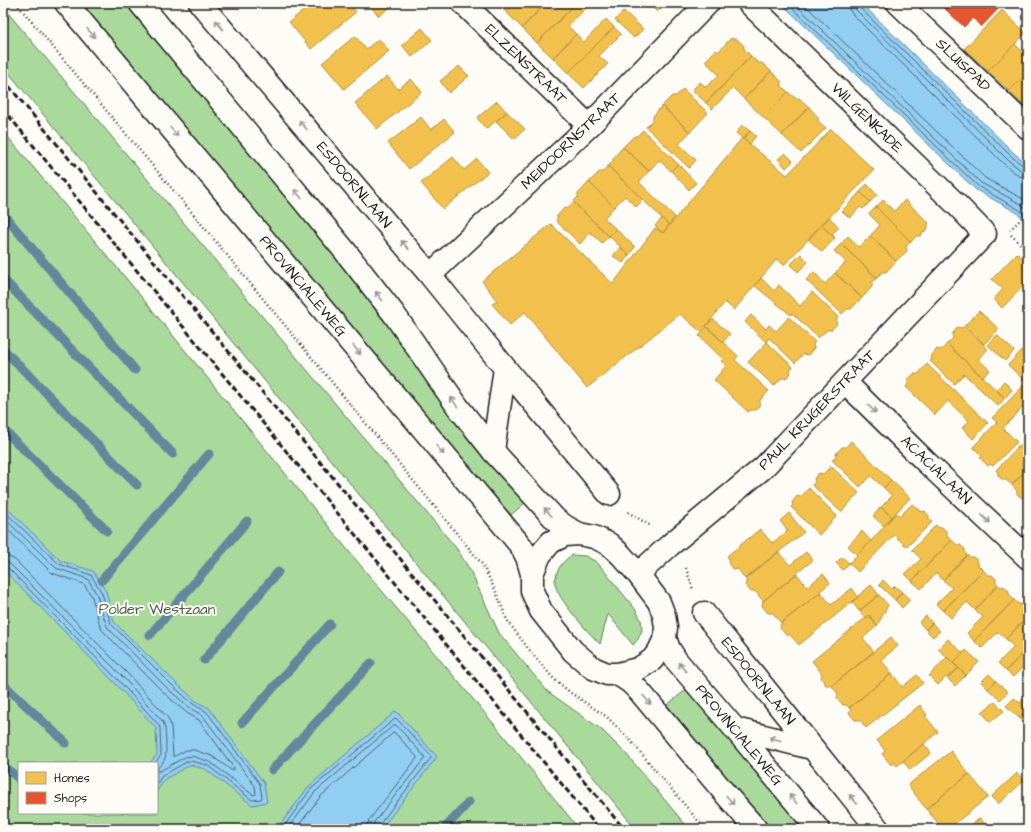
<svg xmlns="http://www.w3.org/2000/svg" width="1031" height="832" viewBox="0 0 1031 832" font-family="'Architects Daughter',sans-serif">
<rect width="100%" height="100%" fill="#fdfcf7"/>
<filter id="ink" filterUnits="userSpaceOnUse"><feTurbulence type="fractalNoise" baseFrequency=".025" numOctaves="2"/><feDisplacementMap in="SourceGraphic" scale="8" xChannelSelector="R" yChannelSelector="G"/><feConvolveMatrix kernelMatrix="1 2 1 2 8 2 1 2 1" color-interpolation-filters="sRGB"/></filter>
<g filter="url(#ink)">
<!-- green -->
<path fill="#a9da9b" stroke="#627b5c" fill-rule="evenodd" d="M 81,3 L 128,3 L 300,210 L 372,302 L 526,502 L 511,515 L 362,345 Z
M 3,7 L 457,549 L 470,570 L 499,633 L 547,691 L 602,730 L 627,755 L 689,829 L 636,829 L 495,658 L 3,66 Z
M 3,131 L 139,294 L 351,554 L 499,730 L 579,829 L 3,829 ZM 19,763 L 157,763 L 157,813 L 19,813 Z
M 572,555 L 585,556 L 597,562 L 636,610 L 641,620 L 642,630 L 638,639 L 633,645 L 608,614 L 600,644 C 589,633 556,598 555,583 C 555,582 555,577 556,577 C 558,567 563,561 572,555 Z
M 687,689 L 803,829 L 769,829 L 667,705 Z"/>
<!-- water -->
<path fill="#92cef2" stroke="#63879c" d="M 781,3 L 861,3 L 1015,154 L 1028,164 L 1028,222 L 1016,212 L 976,190 Z
M 3,504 L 61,561 L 93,571 L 106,591 L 114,622 L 175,682 L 196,701 L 209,708 L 264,783 L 267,802 L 252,805 L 205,769 L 190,765 L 165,779 L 157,791 L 157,763 L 150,763 L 157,754 L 156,728 L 115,683 L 3,569 Z
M 396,711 L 437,757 L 381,829 L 277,829 L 309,786 Z"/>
<!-- homes -->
<path fill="#f2c14e" stroke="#b2903f" d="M 278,3 L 288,3 L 282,8 Z
M 313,3 L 327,3 L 333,9 L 340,3 L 349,3 L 356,12 L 311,49 L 289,22 Z
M 372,3 L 395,3 L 379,16 L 369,5 Z
M 496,3 L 516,3 L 506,12 Z
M 516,3 L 545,3 L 545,4 L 522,28 L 506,12 Z
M 562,3 L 576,3 L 537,43 L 522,28 L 545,4 L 553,11 Z
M 576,3 L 590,4 L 568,26 L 576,34 L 553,58 L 537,43 Z
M 648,3 L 665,3 L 657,12 Z
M 1002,10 L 1026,33 L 988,71 L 964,49 Z
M 624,11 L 643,29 L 634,38 L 615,20 Z
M 606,19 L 614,27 L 568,73 L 553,58 L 576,34 L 584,42 Z
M 614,27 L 621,34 L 599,56 L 608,64 L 584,88 L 568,73 Z
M 422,28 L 432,40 L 412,57 L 402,45 Z
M 355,36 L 366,49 L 379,39 L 389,51 L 344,89 L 322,63 Z
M 731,38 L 733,39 L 737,39 L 744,46 L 744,49 L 751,56 L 706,103 L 692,90 L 700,82 L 706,87 L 719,75 L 705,61 L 716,50 L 718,52 Z
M 1015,44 L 1028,57 L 1028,72 L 1009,91 L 988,71 Z
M 751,56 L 758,63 L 762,63 L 771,71 L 744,99 L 733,88 L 712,109 L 706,103 Z
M 459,66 L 469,76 L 449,93 L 440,81 Z
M 771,71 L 781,81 L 781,85 L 788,92 L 763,117 L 744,99 Z
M 1028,72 L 1028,110 L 1009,91 Z
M 387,76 L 398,89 L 411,79 L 422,92 L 377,129 L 355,103 Z
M 683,89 L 708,113 L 690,132 L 662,106 L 672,96 L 676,96 Z
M 788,92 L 795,98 L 799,98 L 809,107 L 782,135 L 763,117 Z
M 497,101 L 507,112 L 486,129 L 477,118 Z
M 662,106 L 690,132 L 679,144 L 696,160 L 689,168 L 646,127 L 653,120 L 653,116 Z
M 809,107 L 818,117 L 818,121 L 826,128 L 801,153 L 782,135 Z
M 507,112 L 525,129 L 514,139 L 496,121 Z
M 421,117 L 431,130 L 444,119 L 455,132 L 409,169 L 388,143 Z
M 742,125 L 750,131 L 743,139 L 736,133 Z
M 831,129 L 874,170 L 784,265 L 777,259 L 734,310 L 725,302 L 701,332 L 680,314 L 587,388 L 525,312 L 510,325 L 492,304 L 497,301 L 482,281 L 551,224 L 613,284 L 655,228 L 663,233 L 742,138 L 787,175 Z
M 643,130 L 678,164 L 671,171 L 659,160 L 649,171 L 623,147 L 634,136 L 637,136 Z
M 750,131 L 756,136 L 750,144 L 743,139 Z
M 623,147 L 649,171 L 639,182 L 675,217 L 669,225 L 608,166 L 613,161 L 613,158 Z
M 785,153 L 793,161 L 786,168 L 778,159 Z
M 453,157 L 464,170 L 477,159 L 488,172 L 443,209 L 421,183 Z
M 678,164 L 696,183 L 689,190 L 671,171 Z
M 608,166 L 643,200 L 636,207 L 625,196 L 614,207 L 589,182 L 599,172 L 603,172 Z
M 589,182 L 614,207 L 604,218 L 616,229 L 609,236 L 573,202 L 578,197 L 578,194 Z
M 867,184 L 877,195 L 870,202 L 860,192 Z
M 860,192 L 870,202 L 863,209 L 860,207 L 850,218 L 842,211 Z
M 883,200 L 894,211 L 905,200 L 929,223 L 928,224 L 928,228 L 920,236 L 916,236 L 911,242 L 876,207 Z
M 573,202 L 609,236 L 602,243 L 590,232 L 580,244 L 556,221 L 557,219 L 557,216 L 564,208 L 568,208 Z
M 876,207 L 911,242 L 906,246 L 907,251 L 896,261 L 870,236 L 880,225 L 869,214 Z
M 829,217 L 839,227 L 832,234 L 835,238 L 821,225 Z
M 662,218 L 669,225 L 663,233 L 655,226 Z
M 821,225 L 835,238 L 822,252 L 808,239 Z
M 616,229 L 635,247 L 629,255 L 609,236 Z
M 848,236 L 859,247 L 870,236 L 896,261 L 886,272 L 882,272 L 877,278 L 841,244 Z
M 841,244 L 877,278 L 872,282 L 872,287 L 862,298 L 835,273 L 846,262 L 834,251 Z
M 620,247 L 629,255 L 623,263 L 613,256 Z
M 1017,253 L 1028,263 L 1028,281 L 1002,308 L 994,299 L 1003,289 L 992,279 Z
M 801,254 L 808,262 L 798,272 L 790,265 Z
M 814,272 L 825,284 L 835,273 L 862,298 L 851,309 L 847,309 L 842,314 L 806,280 Z
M 761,278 L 774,291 L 779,285 L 800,306 L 812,292 L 838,317 L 836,320 L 837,324 L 831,330 L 827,330 L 818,338 L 792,313 L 791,315 L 755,286 Z
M 979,311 L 999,329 L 984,344 L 965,325 Z
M 751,315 L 766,329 L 769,325 L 776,331 L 789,317 L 815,342 L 813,344 L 814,348 L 808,355 L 803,354 L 795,363 L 769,338 L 766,342 L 745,322 Z
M 713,319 L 730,334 L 723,342 L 706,326 Z
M 964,326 L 988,349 L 978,359 L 990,370 L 982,377 L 947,344 L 953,338 L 952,334 L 958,327 L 962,328 Z
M 707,327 L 738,356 L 735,360 L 769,391 L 760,400 L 760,404 L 756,410 L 751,410 L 748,412 L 714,380 L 726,366 L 721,361 L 723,359 L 699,336 Z
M 997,335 L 1014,351 L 1005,361 L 988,345 Z
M 767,342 L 793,367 L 790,369 L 791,373 L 786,378 L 782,378 L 774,386 L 748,362 Z
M 947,344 L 1005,398 L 998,406 L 964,374 L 954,384 L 930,361 L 932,359 L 931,356 L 937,349 L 941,350 Z
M 1025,347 L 1028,350 L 1028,360 L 1026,362 L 1028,364 L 1028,384 L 1008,365 Z
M 927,364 L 988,423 L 973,439 L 962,428 L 969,421 L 948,401 L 935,415 L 906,387 L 908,384 L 907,380 L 914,374 L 918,374 Z
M 1004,381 L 1012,390 L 1005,398 L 996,390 Z
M 1026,383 L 1028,384 L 1028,403 L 1027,403 L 1003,428 L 1017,442 L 993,466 L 990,464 L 988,466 L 980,458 L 982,456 L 973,447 L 997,422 L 992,418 Z
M 851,441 L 891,480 L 884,488 L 871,476 L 860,487 L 832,460 L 835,458 L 836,454 L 842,447 L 846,447 Z
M 1020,445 L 1028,453 L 1028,468 L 1012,485 L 1006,480 L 1003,480 L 998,476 L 998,473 L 996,470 Z
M 831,466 L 859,493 L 841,512 L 812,485 L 815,482 L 814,478 L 819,473 L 823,474 Z
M 1028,468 L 1028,498 L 1027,499 L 1025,498 L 1022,498 L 1017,494 L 1017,491 L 1012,485 Z
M 891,480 L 910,498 L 892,517 L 881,507 L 892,496 L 884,488 Z
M 809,488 L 837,516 L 819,535 L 791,507 L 793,505 L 792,502 L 797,496 L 801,497 Z
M 912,504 L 921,512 L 925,511 L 929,516 L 929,519 L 932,522 L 907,547 L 894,535 L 858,572 L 849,563 L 872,540 L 896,513 L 900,516 Z
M 881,507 L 892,517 L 884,526 L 873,516 Z
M 789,513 L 804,532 L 745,579 L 738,569 L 733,570 L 728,563 L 729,559 L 727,556 L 760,529 L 772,543 L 788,531 L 780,521 Z
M 936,525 L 939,528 L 942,527 L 947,532 L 947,535 L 952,540 L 912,581 L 905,574 L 921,559 L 912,550 Z
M 862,531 L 871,541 L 857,555 L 848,546 Z
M 952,540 L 957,545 L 960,545 L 965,549 L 965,553 L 967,555 L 943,580 L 936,573 L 921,589 L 912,581 Z
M 778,552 L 790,565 L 806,552 L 813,560 L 763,601 L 755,591 L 751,592 L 745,585 L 747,580 L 745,579 Z
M 967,555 L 970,557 L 973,557 L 978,561 L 978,565 L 983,570 L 943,611 L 936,604 L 952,588 L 943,580 Z
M 842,557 L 849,563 L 843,570 L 836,563 Z
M 983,570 L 988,575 L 992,575 L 996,579 L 996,582 L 998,585 L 975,610 L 967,602 L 951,618 L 943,611 Z
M 797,574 L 807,587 L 823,574 L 830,583 L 820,591 L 821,592 L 781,623 L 773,613 L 768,613 L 762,606 L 763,601 Z
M 883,580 L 892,589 L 895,586 L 902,592 L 895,600 L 879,585 Z
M 871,585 L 879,595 L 859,611 L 852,602 L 858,597 L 858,596 Z
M 998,585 L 1001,587 L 1004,586 L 1009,591 L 1009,594 L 1014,600 L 974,641 L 967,633 L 983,617 L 975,610 Z
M 852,588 L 858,597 L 799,645 L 790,635 L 786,635 L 780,628 L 781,623 L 821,592 L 831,605 Z
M 902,592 L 910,600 L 902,608 L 895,600 Z
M 879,595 L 888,605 L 877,626 L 869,615 L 866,618 L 859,611 Z
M 1014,600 L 1019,604 L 1023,605 L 1027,609 L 1028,616 L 1006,639 L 998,632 L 982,648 L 974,641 Z
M 869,615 L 877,626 L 863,638 L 874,652 L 832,686 L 831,685 L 826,685 L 821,678 L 822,674 L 812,661 Z
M 926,616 L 932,623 L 926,630 L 919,622 Z
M 1028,616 L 1028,647 L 1006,671 L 998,663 L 1014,647 L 1006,639 Z
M 932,623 L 940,631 L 933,637 L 926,630 Z
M 891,637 L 898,646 L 881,660 L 892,673 L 849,708 L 847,705 L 843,705 L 837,698 L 838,694 L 832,686 Z
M 948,639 L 963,653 L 953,663 L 938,649 Z
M 1028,647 L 1028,662 L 1013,677 L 1006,671 Z
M 966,650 L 979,662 L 966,675 L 953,663 Z
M 947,657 L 959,668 L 947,678 L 946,677 L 938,685 L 929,676 Z
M 959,668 L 966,675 L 955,686 L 947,678 Z
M 892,673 L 902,687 L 917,675 L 923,683 L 866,728 L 860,720 L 855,720 L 849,713 L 851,709 L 849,708 Z
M 989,674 L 996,681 L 988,689 L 981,682 Z
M 996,681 L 1008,692 L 1000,700 L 988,689 Z
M 1028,694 L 1028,708 L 1019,718 L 1006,706 L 1014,698 L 1020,703 Z
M 995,702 L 1004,711 L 990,722 L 982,712 Z
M 920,705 L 927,715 L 925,716 L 938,732 L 897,766 L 894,762 L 891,765 L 882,754 L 885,751 L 877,740 Z
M 1026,710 L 1028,711 L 1028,727 L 1019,718 Z
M 924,744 L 931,753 L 910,770 L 903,761 Z
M 951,751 L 969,774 L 926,809 L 908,785 Z
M 1017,773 L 1024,781 L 998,804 L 991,797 Z
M 969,774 L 988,797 L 948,829 L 943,829 L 926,809 Z
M 980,818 L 989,829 L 967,829 Z"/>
<!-- shops -->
<path fill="#e4572e" stroke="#a84529" d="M 939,3 L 997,3 L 1001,6 L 981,27 L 973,18 L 964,27 Z"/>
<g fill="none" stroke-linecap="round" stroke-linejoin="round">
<!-- shore -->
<path stroke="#4b6372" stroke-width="1" d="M 787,3 L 979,187 L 1018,209 L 1028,217
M 794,3 L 981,183 L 1021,204 L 1028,211
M 803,3 L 985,178 L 1023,199 L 1028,203
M 848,3 L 849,9 L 853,15 L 1005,165 L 1019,176 L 1028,178
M 854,3 L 854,7 L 857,11 L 1009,161 L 1022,171 L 1028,172
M 859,3 L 860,8 L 1012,157 L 1024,166 L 1028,167
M 3,510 L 59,564 L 91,575 L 102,593 L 111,624 L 172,685 L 193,704 L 207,712 L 260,784 L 262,798 L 261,799 L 252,800 L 207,765 L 191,761 L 188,761 L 162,776 L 157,784
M 3,517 L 56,568 L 88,579 L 97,595 L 106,624 L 108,628 L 168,689 L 190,708 L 203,716 L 255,786 L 256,794 L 253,795 L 210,762 L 192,756 L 185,757 L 160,771 L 158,771 L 157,769 C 160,765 164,762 165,758 C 167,753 166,727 163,722 L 122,676 L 11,565 L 7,562 L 3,562
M 3,525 L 52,573 L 84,584 L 92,597 L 100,626 L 102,630 L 164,693 L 187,713 L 199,720 L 234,768 L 234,770 L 231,770 L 212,756 L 194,750 L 186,750 L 175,756 L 173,756 L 171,726 L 168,718 L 126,672 L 15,560 L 9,557 L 3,556
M 3,567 L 8,568 L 118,680 L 159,725 L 160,728 L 161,755 L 155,763
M 282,829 L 311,789 L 396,718 L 431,756 L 431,758 L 379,825 L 378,829
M 288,829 L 315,792 L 394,725 L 396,725 L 424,756 L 425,758 L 374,822 L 373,829
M 296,829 L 320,797 L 393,733 L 395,733 L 417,757 L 417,758 L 370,819 L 367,824 L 367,829"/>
<!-- stream -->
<path stroke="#63879c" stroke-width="9" d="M 3,214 L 135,370
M 3,279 L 173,454
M 3,349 L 137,485
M 3,429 L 107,531
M 102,580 L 209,454
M 150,635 L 247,521
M 204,660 L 278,572
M 3,684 L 66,743
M 242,723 L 330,624
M 3,765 L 19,779
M 272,770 L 371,663
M 444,829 L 469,802"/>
<!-- minor casing -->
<g stroke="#1c1c1c" stroke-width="25">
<path id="minor" d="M 200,3 L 430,275 L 505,368 L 609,494
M 463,3 L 589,126
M 898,3 L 1028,128
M 430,275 L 589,126 L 708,3
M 845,382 L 924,460 L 1028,558
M 493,451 L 505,368
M 638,574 L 670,545 L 763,468 L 985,234 L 958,206 L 749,3
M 704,613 L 878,829
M 735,729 L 812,748"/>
</g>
<!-- major casing -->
<g stroke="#1c1c1c" stroke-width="25">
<path id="major" d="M 66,3 L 521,546 L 527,557 L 532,574
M 140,3 L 345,251 L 394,314 L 458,407 L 493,451 L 555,519 L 566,527 L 579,534
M 579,534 L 594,537 L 609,544 L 621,555 L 638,574 L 659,602 L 664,615 L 666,627 L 665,638 L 659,651 L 652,660 L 638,669 L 618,674 L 607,674 L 593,668 L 573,651 L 541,611 L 532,591 L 532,574 L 540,555 L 551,542 L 565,535 Z
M 665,638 L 669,649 L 676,660 L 735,729 L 818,829
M 618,674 L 630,682 L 640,692 L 728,797 L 756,829"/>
</g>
<!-- path -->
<path stroke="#1c1c1c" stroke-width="2.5" stroke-dasharray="1 3" stroke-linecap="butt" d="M 16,3 L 184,203 L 482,564 L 496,592 L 507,620 L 515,631 L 534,656 L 554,679 L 571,693 L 607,717 L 630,740 L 705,829
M 1010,230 L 1028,212
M 1011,235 L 1028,251
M 628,512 L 651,526
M 686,568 L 693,590"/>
<!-- minor -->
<use href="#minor" stroke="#fdfcf7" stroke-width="22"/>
<!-- major -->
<use href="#major" stroke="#fdfcf7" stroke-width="22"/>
<!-- rail -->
<path stroke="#1c1c1c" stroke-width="3" stroke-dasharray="6 3" stroke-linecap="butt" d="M 3,79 L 624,829
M 3,109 L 599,829"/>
</g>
<!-- one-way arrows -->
<defs><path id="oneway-shaft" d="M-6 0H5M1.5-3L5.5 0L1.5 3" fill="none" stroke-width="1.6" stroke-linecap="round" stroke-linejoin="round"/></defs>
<g stroke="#989794">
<use href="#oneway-shaft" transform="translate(219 25) rotate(-130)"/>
<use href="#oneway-shaft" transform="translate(91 33) rotate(50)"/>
<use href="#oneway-shaft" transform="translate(303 125) rotate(-130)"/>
<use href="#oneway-shaft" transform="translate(174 132) rotate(50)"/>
<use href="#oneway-shaft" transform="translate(298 194) rotate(-130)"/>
<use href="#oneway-shaft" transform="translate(405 245) rotate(-130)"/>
<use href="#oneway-shaft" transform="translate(379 296) rotate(-128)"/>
<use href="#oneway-shaft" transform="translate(357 350) rotate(50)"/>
<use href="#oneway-shaft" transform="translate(454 402) rotate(-125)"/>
<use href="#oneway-shaft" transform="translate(872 409) rotate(44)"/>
<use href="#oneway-shaft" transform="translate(440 450) rotate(50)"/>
<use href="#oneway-shaft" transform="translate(548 512) rotate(-132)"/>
<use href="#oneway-shaft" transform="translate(986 519) rotate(43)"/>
<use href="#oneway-shaft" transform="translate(682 667) rotate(-130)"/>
<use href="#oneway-shaft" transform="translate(647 700) rotate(50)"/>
<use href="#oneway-shaft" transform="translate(775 739) rotate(-166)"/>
<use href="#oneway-shaft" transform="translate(793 799) rotate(-130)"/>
<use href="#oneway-shaft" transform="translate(853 799) rotate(-129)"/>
<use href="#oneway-shaft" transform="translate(730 800) rotate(49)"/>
</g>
</g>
<g text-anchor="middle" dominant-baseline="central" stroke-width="4" stroke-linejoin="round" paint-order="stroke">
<!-- street labels -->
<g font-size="15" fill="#1c1c1c" stroke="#fdfcf7">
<text transform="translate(526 64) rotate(44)">ELZENSTRAAT</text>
<text transform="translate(963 65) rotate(44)">SLUISPAD</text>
<text transform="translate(867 118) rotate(44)">WILGENKADE</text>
<text transform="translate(571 141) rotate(-44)">MEIDOORNSTRAAT</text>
<text transform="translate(354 185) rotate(50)">ESDOORNLAAN</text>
<text transform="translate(303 286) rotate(50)">PROVINCIALEWEG</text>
<text transform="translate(817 410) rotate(-46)">PAUL KRUGERSTRAAT</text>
<text transform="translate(936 470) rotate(44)">ACACIALAAN</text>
<text transform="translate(758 681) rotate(51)">ESDOORNLAAN</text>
<text transform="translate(739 735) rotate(50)">PROVINCIALEWEG</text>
</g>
<!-- park labels -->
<g font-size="15" fill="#4d5e48" stroke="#fdfcf7">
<text x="157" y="609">Polder Westzaan</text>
</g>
</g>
<!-- margin -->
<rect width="1031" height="832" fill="none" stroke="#fdfcf7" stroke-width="16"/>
<rect x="8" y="8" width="1015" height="816" fill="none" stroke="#1c1c1c" stroke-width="1.5" filter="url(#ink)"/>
<!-- legend -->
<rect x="18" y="762" width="140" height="52" fill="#fdfcf7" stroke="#a3a29f"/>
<rect x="26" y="772" width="20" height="12" fill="#f2c14e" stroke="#a3a29f"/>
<text x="54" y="782" font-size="12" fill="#1c1c1c">Homes</text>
<rect x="26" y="792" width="20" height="12" fill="#e4572e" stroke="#a3a29f"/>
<text x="54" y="802" font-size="12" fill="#1c1c1c">Shops</text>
</svg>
